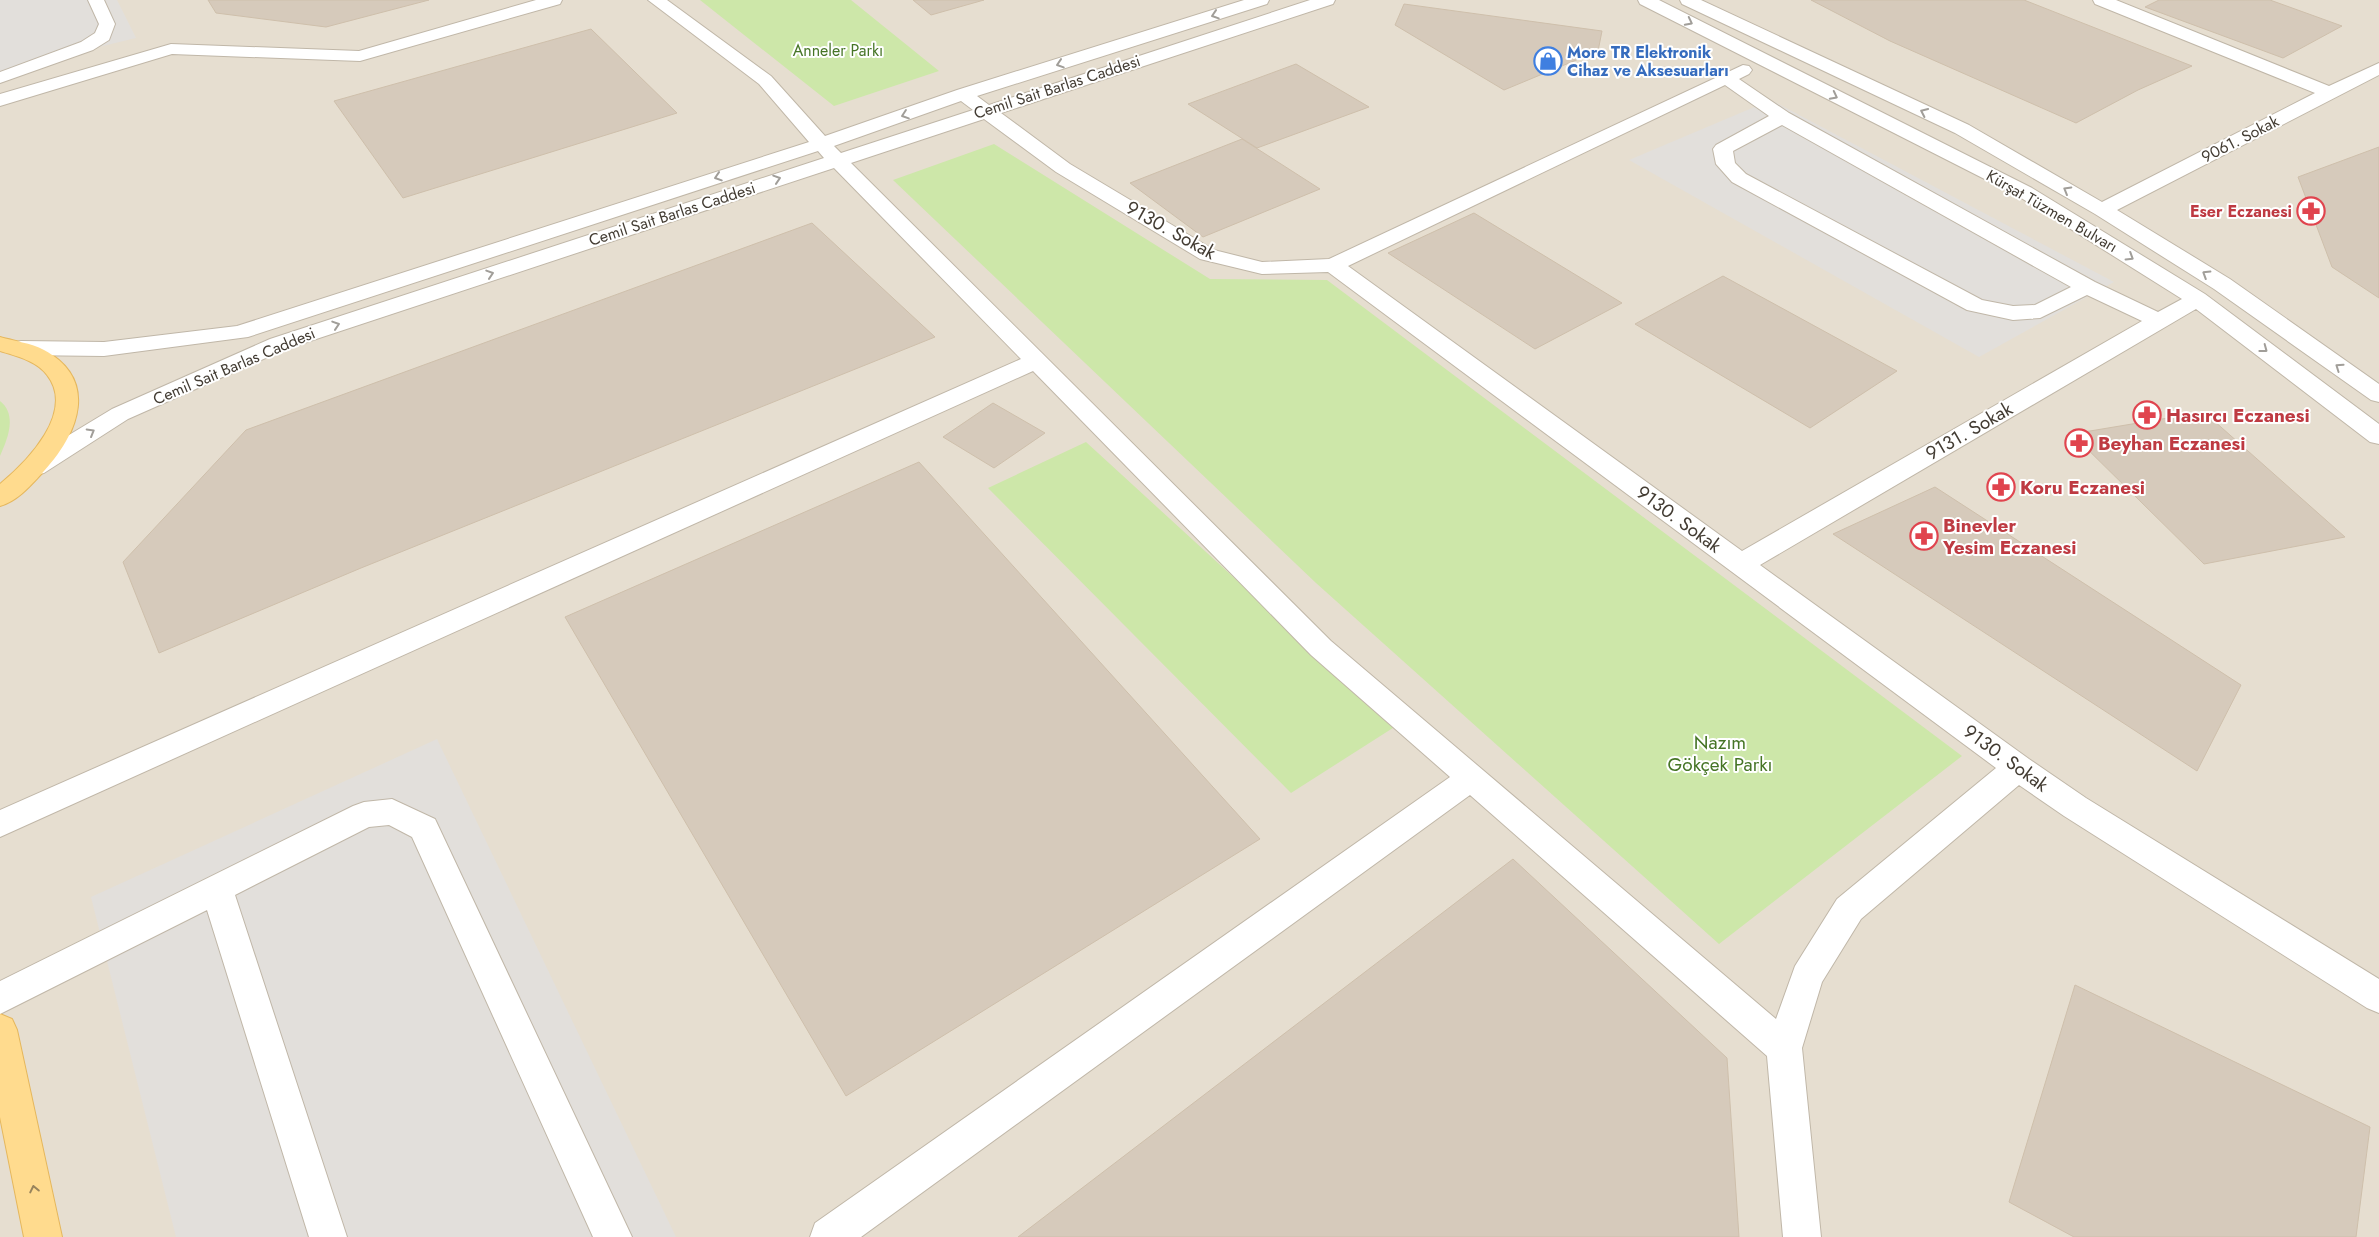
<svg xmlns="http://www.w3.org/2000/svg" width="2379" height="1237" viewBox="0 0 2379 1237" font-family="Jost,sans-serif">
<rect width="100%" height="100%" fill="#f1ece2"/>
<!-- residential -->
<path fill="#e6ded0" d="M 0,0 L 2379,0 L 2379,1237 L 0,1237 Z"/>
<!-- green -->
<path fill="#cde7a9" d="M 700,0 L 851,0 L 939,71 L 834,106 Z
M 994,144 L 1210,279 L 1327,280 L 1962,756 L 1719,944 L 1316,583 L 893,180 Z
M 0,401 C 18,415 7,440 0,456 Z
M 1086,442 L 1396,726 L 1291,793 L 988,488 Z"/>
<!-- parking -->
<path fill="#e2dfdb" d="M 0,0 L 117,0 L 136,38 L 0,71 Z
M 1771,100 L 2114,282 L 1979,357 L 1629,160 Z
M 437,739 L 676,1237 L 176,1237 L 91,897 Z"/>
<!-- building -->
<path fill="#d6cabb" stroke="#cebfab" d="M 208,0 L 429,0 L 326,27 L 216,13 Z
M 913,0 L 984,0 L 931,15 Z
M 1811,0 L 2024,0 L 2192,66 L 2138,90 L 2076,123 L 1890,41 Z
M 2159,0 L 2270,0 L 2342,26 L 2283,58 L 2145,7 Z
M 1404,4 L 1602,31 L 1598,51 L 1504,90 L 1395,25 Z
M 591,29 L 677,113 L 403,198 L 334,101 Z
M 1296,64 L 1369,107 L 1257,148 L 1188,104 Z
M 1242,139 L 1320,189 L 1203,237 L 1130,183 Z
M 2379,147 L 2379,298 L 2332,267 L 2298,177 Z
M 1474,213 L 1622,303 L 1535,349 L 1388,253 Z
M 812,223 L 935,337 L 361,568 L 159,653 L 123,562 L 246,430 Z
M 1723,276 L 1897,371 L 1810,428 L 1635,324 Z
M 993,403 L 1045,433 L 994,468 L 943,437 Z
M 2204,412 L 2345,537 L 2204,564 L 2072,434 Z
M 919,462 L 1260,839 L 846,1096 L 565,617 Z
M 1935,487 L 2241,685 L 2197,771 L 1833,534 Z
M 1513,859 L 1727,1058 L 1739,1237 L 1018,1237 Z
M 2075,985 L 2370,1127 L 2356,1237 L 2074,1237 L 2009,1202 Z"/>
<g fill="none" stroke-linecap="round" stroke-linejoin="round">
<!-- minor casing -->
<g stroke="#c0b7a8" stroke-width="2">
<path id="minor" d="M 88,0 L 104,0 L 115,24 L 109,40 L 93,50 L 0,83 L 0,72 L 81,42 L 95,33 L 99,24 Z
M 536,0 L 562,0 L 560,4 L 360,61 L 172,54 L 0,106 L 0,94 L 171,44 L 359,51 Z
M 648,0 L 667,0 L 771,76 L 825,136 L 957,90 L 1244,0 L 1269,0 L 1267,4 L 977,96 L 989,105 L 1310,0 L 1335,0 L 1333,4 L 1001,113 L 1070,164 L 1214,250 L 1262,262 L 1329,259 L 1743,65 L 1749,66 L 1752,70 L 1749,74 L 1739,79 L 1789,113 L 2095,282 L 2158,312 L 2182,299 L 2018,196 L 1640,4 L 1638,0 L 1659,0 L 2032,188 L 2205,294 L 2379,424 L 2379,444 L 2370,442 L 2196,309 L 1760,565 L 2029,759 L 2086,798 L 2379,979 L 2379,1013 L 2367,1008 L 2064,816 L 2019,785 L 1861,919 L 1822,982 L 1802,1048 L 1821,1237 L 1783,1237 L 1767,1056 L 1470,795 L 861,1237 L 810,1237 L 815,1223 L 1450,777 L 1311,655 L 1033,371 L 0,837 L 0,810 L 1021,359 L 834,168 L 286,349 L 128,419 L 44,473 L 35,475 L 26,473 L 23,467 L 26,461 L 112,409 L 270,339 L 824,158 L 818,151 L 248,337 L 104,356 L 21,355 L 13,353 L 10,348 L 13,343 L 21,341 L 104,342 L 237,326 L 809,142 L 759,84 ZM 1725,85 L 1769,116 L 1716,145 L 1713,149 L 1716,164 L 1732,182 L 1967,310 L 2013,320 L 2040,318 L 2087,295 L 2142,321 L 1742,551 L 1348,266 ZM 961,101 L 973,110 L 841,153 L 834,146 ZM 984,119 L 1056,172 L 1200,259 L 1262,274 L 1328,272 L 1996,768 L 1837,899 L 1795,966 L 1776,1019 L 1331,641 L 851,163 ZM 1782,125 L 2071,287 L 2035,305 L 2013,306 L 1982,300 L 1746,174 L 1735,163 L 1733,151 Z
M 1680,0 L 1701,0 L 1969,125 L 2102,202 L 2315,93 L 2095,4 L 2093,0 L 2116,0 L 2329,86 L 2379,63 L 2379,75 L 2117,210 L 2230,279 L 2379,384 L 2379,402 L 2371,400 L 2214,289 L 2095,214 L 1955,133 L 1682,4 Z
M 392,799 L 435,819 L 632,1237 L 593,1237 L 412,837 L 389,825 L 369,827 L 235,895 L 347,1237 L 309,1237 L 207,910 L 0,1014 L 0,981 L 353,806 L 364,802 Z"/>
</g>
<!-- major casing -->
<g stroke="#e5b75d" stroke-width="2">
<path id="major" d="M 0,337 C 14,341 31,343 44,350 C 99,380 79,433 44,471 C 32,484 18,501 0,506 L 0,484 C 27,462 76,412 47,375 C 37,361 16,356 0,351 Z
M 0,1014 L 12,1019 L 17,1030 L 62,1237 L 24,1237 L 0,1117 Z"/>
</g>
<!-- minor -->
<use href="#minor" fill="#fff" fill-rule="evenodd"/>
<!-- major -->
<use href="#major" fill="#ffdb8e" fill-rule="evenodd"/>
</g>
<!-- one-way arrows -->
<defs><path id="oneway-chevron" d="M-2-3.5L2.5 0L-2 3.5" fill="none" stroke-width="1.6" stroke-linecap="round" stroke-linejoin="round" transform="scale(1.25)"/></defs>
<g stroke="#a19e99">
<use href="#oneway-chevron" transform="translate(1215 15) rotate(162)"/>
<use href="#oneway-chevron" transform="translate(1689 22) rotate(27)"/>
<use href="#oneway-chevron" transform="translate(1060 64) rotate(162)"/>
<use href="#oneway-chevron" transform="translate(1834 96) rotate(27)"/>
<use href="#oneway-chevron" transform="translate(1924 112) rotate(-155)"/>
<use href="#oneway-chevron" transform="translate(905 115) rotate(161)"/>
<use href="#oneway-chevron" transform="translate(718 177) rotate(162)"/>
<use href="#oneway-chevron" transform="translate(777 179) rotate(-18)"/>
<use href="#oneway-chevron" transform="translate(2067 190) rotate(-150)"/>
<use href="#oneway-chevron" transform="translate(2130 257) rotate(32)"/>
<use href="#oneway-chevron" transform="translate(490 274) rotate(-18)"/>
<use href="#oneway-chevron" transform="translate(2206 274) rotate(-148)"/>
<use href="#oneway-chevron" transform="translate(336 325) rotate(-18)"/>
<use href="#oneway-chevron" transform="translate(2264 349) rotate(37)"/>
<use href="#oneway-chevron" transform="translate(2339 367) rotate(-145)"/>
<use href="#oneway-chevron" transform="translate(91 432) rotate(-30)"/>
</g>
<use stroke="#98845c" href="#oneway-chevron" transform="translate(34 1189) rotate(-102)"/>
<!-- icons -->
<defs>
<g id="shop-ring" transform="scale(1.4375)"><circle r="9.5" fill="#fff" stroke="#3f7fe0" stroke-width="1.5"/><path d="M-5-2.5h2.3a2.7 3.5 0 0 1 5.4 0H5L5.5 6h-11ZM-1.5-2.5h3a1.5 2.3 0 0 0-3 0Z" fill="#3f7fe0"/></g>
<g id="pharmacy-ring" transform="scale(1.4375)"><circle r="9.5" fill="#fff" stroke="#e0444e" stroke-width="1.5"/><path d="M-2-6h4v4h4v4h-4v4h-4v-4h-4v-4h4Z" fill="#e0444e"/></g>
</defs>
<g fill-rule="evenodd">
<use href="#shop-ring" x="1548" y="61"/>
<use href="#pharmacy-ring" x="2311" y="211"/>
<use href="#pharmacy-ring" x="2147" y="415"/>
<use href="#pharmacy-ring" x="2079" y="443"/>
<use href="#pharmacy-ring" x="2001" y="487"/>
<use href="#pharmacy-ring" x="1924" y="536"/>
</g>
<g text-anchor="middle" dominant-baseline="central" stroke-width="4" stroke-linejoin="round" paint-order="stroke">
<!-- far-park labels -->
<g font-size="16" fill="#467526" stroke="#fff">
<text x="838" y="50">Anneler Parkı</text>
</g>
<!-- far-shop labels -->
<g font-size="16" font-weight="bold" fill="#366cbe" stroke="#fff" text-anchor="start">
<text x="1567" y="52">More TR Elektronik<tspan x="1567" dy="18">Cihaz ve Aksesuarları</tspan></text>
</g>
<!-- far-street labels -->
<g font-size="16" fill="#433c33" stroke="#fff">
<text transform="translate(1057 87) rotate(-18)">Cemil Sait Barlas Caddesi</text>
<text transform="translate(2240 139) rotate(-27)">9061. Sokak</text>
<text transform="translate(2052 211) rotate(30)">Kürşat Tüzmen Bulvarı</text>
<text transform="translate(672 214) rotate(-18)">Cemil Sait Barlas Caddesi</text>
<text transform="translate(234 366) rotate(-23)">Cemil Sait Barlas Caddesi</text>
</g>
<!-- far-health labels -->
<g font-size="16" font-weight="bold" fill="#be3a42" stroke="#fff" text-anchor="end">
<text x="2292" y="211">Eser Eczanesi</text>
</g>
<!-- street labels -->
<g font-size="19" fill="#433c33" stroke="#fff">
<text transform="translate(1171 230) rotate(29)">9130. Sokak</text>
<text transform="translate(1969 431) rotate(-30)">9131. Sokak</text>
<text transform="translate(1679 519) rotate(36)">9130. Sokak</text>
<text transform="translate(2006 758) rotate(36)">9130. Sokak</text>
</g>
<!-- health labels -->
<g font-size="19" font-weight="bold" fill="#be3a42" stroke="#fff" text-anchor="start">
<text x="2166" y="415">Hasırcı Eczanesi</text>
<text x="2098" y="443">Beyhan Eczanesi</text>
<text x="2020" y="487">Koru Eczanesi</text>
<text x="1943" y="525">Binevler<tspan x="1943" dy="22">Yesim Eczanesi</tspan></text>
</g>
<!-- park labels -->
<g font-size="19" fill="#467526" stroke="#fff">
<text x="1720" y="742">Nazım<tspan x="1720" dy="22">Gökçek Parkı</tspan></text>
</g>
</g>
</svg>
